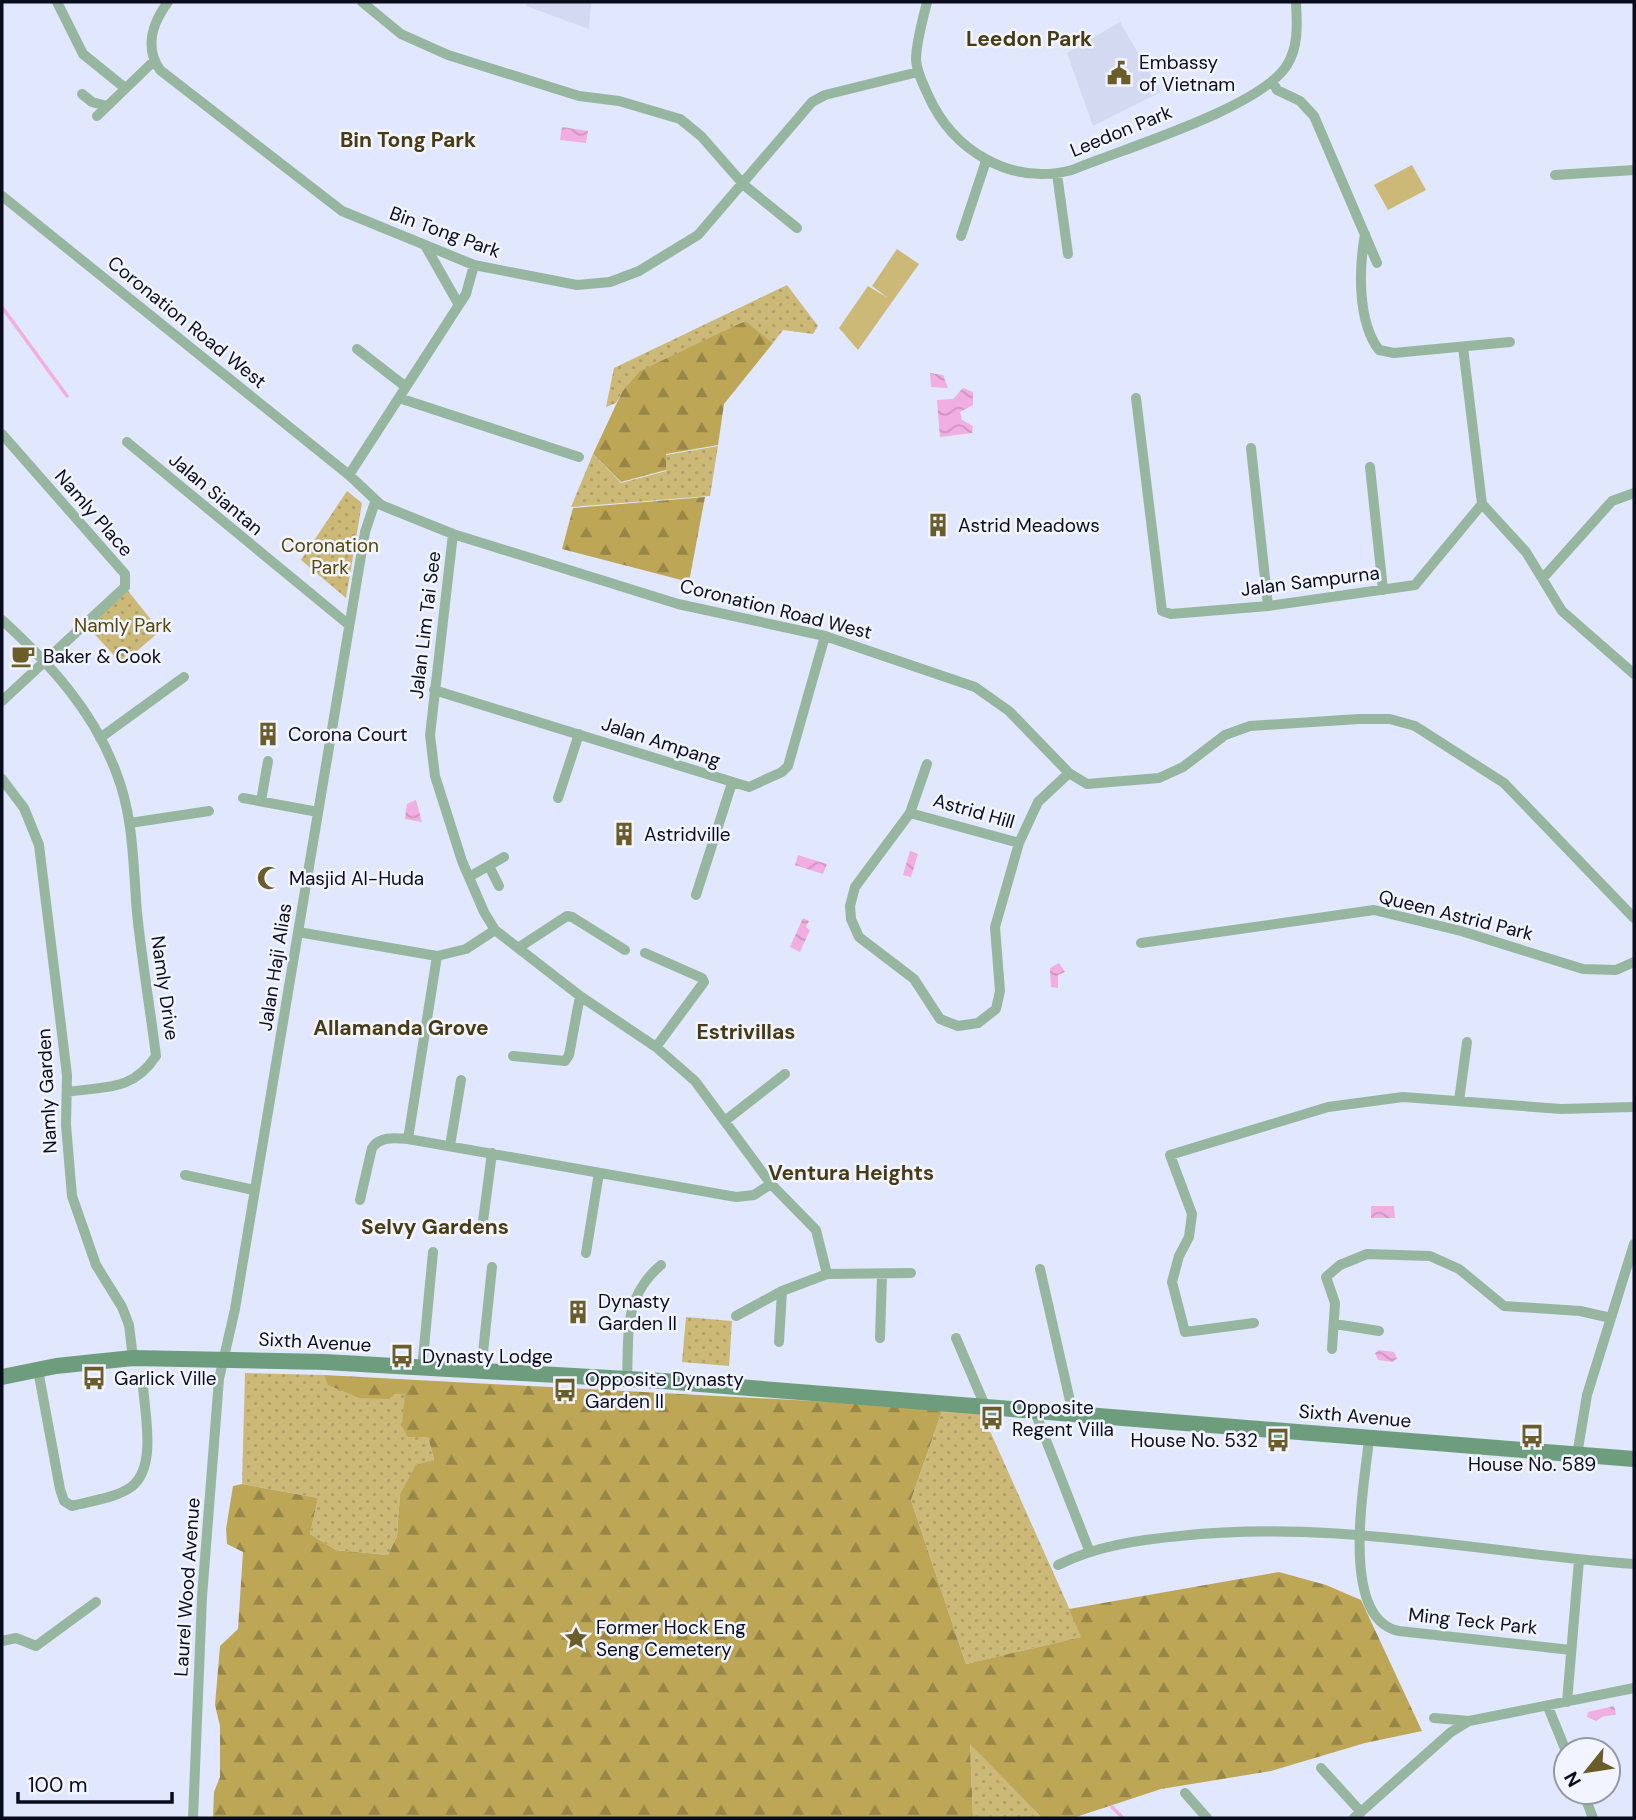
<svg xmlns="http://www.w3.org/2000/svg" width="1636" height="1820" viewBox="0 0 1636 1820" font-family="'DM Sans',sans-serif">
<defs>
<pattern id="grass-dots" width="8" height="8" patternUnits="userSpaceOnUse" patternTransform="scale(1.75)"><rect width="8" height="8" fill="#ccb978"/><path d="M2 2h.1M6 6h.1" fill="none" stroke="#ae9e67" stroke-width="1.8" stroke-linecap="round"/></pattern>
<pattern id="forest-firs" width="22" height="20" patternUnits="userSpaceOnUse" patternTransform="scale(1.75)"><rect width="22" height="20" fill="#bda757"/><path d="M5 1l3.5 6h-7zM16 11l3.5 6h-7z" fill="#988647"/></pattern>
<pattern id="water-waves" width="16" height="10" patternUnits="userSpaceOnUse" patternTransform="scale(1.75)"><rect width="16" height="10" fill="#f1aee2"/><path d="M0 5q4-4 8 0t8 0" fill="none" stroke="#cd94c1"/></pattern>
</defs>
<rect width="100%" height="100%" fill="#e1e7fc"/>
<!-- built -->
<path fill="#d3d9f0" d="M 527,2 L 591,2 L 589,29 L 526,6 Z
M 1120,22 L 1161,92 L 1093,126 L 1067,53 Z"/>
<!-- grass -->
<path fill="url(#grass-dots)" d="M 787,285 L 818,326 L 813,334 L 783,330 L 773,343 L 744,321 L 622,392 L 616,403 L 606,407 L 614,368 Z
M 718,446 L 710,496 L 571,507 L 593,454 L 621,483 L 666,471 L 666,455 Z
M 347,491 L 362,503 L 346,598 L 301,560 Z
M 125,587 L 160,631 L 122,664 L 86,625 Z
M 686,1317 L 732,1321 L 729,1366 L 682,1362 Z
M 245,1373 L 324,1375 C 334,1401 382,1393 405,1394 L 428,1437 L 434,1461 L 400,1494 L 397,1536 L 388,1555 L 336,1550 L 310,1534 L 318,1498 L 242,1484 Z
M 943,1408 L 981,1411 L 1082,1637 L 966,1664 L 911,1500 Z
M 970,1743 L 1042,1818 L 973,1818 Z"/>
<!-- forest -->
<path fill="url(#forest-firs)" d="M 745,321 L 773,343 L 724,404 L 718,445 L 666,454 L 666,470 L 621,482 L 593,454 L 622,392 L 640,371 Z
M 705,497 L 689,582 L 562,549 L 573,508 Z
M 324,1375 L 943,1408 L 911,1500 L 966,1664 L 1081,1637 L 1069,1609 L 1279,1572 L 1326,1585 L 1361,1600 L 1422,1731 L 1365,1743 L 1271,1771 L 1161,1789 L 1073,1818 L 1042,1818 L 970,1744 L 973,1818 L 213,1818 L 214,1792 L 220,1777 L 220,1726 L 215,1705 L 220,1646 L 238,1629 L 243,1552 L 227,1544 L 226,1529 L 233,1486 L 242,1484 L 318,1498 L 310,1534 L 336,1550 L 388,1555 L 397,1536 L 400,1494 L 416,1465 L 434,1460 L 428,1437 L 408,1437 L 402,1426 L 405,1394 L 395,1394 L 389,1399 L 359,1398 L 328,1385 Z"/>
<!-- pitch -->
<path fill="#ccb978" d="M 1412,165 L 1426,190 L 1388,210 L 1374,185 Z
M 897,249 L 919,264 L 858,350 L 839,328 L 868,286 L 888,298 L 872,286 Z"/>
<!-- water -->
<path fill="url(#water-waves)" d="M 562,127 L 588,131 L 586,143 L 560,140 Z
M 930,373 L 943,375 L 948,388 L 931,387 Z
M 963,388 L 973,392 L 973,405 L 960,412 L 962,420 L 973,426 L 972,433 L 940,437 L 937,400 L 953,399 Z
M 416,800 L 422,822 L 405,819 L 407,804 Z
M 910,851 L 918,854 L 911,877 L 903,875 Z
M 798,855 L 827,864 L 823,874 L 795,865 Z
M 803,918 L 809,921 L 806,927 L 810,930 L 800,952 L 790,947 Z
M 1059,963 L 1065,972 L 1058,975 L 1058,988 L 1051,987 L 1050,968 Z
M 1371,1206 L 1394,1206 L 1395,1218 L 1371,1218 Z
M 1379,1350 L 1394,1352 L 1397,1358 L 1393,1362 L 1378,1360 L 1375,1353 Z
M 1614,1706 L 1616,1715 L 1604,1716 L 1596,1721 L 1587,1717 L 1588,1712 Z"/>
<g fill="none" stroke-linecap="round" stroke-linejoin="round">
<!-- stream -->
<path stroke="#f1aee2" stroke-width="3.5" d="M 2,307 L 67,396
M 1112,1807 L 1123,1818"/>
<!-- minor -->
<path stroke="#97b6a0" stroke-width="10" d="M 57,2 L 83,54 L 125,88
M 168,2 C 153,22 144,47 160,70 L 342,211 L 474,265 L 577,285 L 610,282 L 639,271 L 698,235 L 812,102 L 825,95 L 918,72
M 362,2 L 401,34 L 448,55 L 579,96 L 619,101 L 680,119 L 701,136 L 744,185 L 797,228
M 927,2 C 923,19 916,42 916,60 C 917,73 923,84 928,95 C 953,151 1011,186 1072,170 C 1122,149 1261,108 1287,65 C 1299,46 1297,23 1296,2
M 1272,81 L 1277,90 L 1300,101 L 1314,116 L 1377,263
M 82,94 L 92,102 L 107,106
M 97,116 L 154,61
M 1057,174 L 1068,254
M 1555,175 L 1634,170
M 2,196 L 349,475 L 381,505 L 453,534 L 678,604 L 825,636 L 975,687 L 1009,711 L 1069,773 L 1087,784 L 1159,778 L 1183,767 L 1225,735 L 1250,726 L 1359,719 L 1390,719 L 1415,726 L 1504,783 L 1634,918
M 1365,234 C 1359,268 1357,321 1379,350 L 1394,353 L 1510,342
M 961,236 L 986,161
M 426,247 L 459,305
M 357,349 L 406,387
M 399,398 L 579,457
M 1136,398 L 1162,611 L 1171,614 L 1268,606 L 1415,585 L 1482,504 L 1463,347
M 2,434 L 125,574 L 125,587 L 2,701
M 127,442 L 349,625
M 1251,448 L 1268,606
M 1370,467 L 1383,590
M 349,475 L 466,294 L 474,265
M 1482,504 L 1526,552 L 1562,611 L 1634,674
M 453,534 L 430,735 L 435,776 L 462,861 L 484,912 L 495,930 L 580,996 L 656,1047 L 695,1081 L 771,1184 L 816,1230 L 827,1274
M 1543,578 L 1612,501 L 1634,493
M 2,620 C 49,663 93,710 116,772 C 134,817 133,866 137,913 C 142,961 150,1008 156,1056 C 132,1092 105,1086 67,1092
M 434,690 L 749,787 L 782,772 L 788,766 L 825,636
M 100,738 L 184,677
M 927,764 L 910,813 L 855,887 L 850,906 L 851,919 L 859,937 L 914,979 L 940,1019 L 958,1026 L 978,1023 L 996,1009 L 1000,991 L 995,927 L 1019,843 L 1038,802 L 1069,773
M 2,779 L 24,808 L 39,845 L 67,1075 L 66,1125 L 72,1196 L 96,1265 L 122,1307 L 129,1325 L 133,1358
M 243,798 L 318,812
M 558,798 L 579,734
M 261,801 L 268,761
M 910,813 L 1019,843
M 130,823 L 209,811
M 489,866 L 499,886
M 469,877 L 504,857
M 696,895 L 732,783
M 298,932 L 437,956 L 466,949 L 495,930
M 1141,943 L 1374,910 L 1461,931 L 1583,969 L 1616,970 L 1634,962
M 518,948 L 567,916 L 572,917 L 625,950
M 645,953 L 702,978 L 704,982 L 656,1047
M 513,1056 L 565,1061 L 569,1055 L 580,996
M 1459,1101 L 1467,1042
M 726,1120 L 785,1074
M 408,1139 L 437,956
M 450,1146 L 461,1080
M 185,1175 L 254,1190
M 360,1200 L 372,1148 C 380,1136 395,1138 408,1139 L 736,1197 L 754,1195 L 771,1184
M 483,1221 L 492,1153
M 586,1253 L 599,1173
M 1040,1269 L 1073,1414
M 736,1316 L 782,1291 L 827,1274 L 911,1273
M 1254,1323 L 1185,1332 L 1172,1282 L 1179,1256 L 1189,1237 L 1192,1214 L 1170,1155 L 1328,1107 L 1403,1097 L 1561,1109 L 1634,1107
M 1335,1324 L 1379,1331
M 880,1338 L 882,1275
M 956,1338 L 986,1408
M 779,1342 L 782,1291
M 1332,1349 L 1335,1303 L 1326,1277 L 1340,1265 L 1367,1254 L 1430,1256 L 1459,1269 L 1504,1306 L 1580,1311 L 1611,1318
M 422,1369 L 433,1252
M 38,1370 L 60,1489 L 64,1501 L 72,1506 C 90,1501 116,1498 131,1487 C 157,1468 145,1415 143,1386
M 481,1372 L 492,1267
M 627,1379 C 629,1334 623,1297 661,1265
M 1035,1412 L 1089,1550
M 1369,1439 C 1365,1482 1338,1619 1399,1631 L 1571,1650
M 1577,1455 L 1587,1395 L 1634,1244
M 1058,1565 C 1096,1546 1137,1540 1180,1536 C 1331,1519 1483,1553 1634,1564
M 2,1641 L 16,1638 L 36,1646 L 96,1602
M 1567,1702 L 1579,1560
M 1548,1707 L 1566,1751
M 1434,1718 L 1469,1721 L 1634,1688
M 1321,1768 L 1361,1812
M 1583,1792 L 1593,1818
M 1185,1793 L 1207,1818
M 193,1818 L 202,1597 L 219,1379 L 235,1309 L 365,532 L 375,502
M 1354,1818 L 1451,1732 L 1469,1721"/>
<!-- secondary -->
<path stroke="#6e9d7d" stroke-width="16" d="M 2,1377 L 56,1366 L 133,1358 L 325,1362 L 663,1381 L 1634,1459"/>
</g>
<!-- icons -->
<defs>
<g id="civic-bare" transform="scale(1.89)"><path d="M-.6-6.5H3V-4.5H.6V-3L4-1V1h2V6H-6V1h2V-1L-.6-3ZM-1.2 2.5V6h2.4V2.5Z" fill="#6a5d2a" stroke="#f2f5ff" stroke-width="2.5" paint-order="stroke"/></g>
<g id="building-bare" transform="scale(1.89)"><path d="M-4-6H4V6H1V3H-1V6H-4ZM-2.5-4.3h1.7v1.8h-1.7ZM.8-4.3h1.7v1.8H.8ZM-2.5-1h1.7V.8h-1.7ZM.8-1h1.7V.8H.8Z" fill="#6a5d2a" stroke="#f2f5ff" stroke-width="2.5" paint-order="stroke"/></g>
<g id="cafe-bare" transform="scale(1.89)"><path d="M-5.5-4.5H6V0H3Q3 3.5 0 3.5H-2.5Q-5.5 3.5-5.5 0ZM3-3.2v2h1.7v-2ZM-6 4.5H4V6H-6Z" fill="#6a5d2a" stroke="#f2f5ff" stroke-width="2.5" paint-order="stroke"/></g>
<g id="mosque-bare" transform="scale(1.89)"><path d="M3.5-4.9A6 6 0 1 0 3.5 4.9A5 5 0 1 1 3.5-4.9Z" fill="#6a5d2a" stroke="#f2f5ff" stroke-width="2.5" paint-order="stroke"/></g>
<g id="bus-bare" transform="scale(1.89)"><path d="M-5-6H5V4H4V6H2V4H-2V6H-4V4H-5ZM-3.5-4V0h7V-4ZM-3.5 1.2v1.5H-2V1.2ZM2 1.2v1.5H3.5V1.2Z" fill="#6a5d2a" stroke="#f2f5ff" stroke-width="2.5" paint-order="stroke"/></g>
<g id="sight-bare" transform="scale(1.89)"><path d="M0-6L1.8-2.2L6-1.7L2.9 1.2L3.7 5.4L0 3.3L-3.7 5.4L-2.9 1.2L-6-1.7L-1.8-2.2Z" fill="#6a5d2a" stroke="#f2f5ff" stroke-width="2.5" paint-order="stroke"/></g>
</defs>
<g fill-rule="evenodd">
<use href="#civic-bare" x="1119" y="73"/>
<use href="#building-bare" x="938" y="525"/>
<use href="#cafe-bare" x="23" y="656"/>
<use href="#building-bare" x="268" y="734"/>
<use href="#building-bare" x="624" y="834"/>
<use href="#mosque-bare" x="269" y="878"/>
<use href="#building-bare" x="578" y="1312"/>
<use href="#bus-bare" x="402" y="1356"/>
<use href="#bus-bare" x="94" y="1378"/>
<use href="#bus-bare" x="565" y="1390"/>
<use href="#bus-bare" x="992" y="1418"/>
<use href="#bus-bare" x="1532" y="1436"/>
<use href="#bus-bare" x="1278" y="1440"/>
<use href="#sight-bare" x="576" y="1638"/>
</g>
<g text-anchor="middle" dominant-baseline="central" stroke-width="5" stroke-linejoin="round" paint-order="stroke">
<!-- poi labels -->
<g font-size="19" fill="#090c1d" stroke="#f2f5ff" text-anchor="start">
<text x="1139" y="62">Embassy<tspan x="1139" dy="22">of Vietnam</tspan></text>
<text x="958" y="525">Astrid Meadows</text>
<text x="43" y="656">Baker &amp; Cook</text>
<text x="288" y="734">Corona Court</text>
<text x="644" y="834">Astridville</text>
<text x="289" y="878">Masjid Al-Huda</text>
<text x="598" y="1301">Dynasty<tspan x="598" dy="22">Garden II</tspan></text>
<text x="422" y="1356">Dynasty Lodge</text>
<text x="114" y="1378">Garlick Ville</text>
<text x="585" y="1379">Opposite Dynasty<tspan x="585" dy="22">Garden II</tspan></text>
<text x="1012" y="1407">Opposite<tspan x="1012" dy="22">Regent Villa</tspan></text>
<text x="1258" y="1440" text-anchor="end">House No. 532</text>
<text x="1532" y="1464" text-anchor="middle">House No. 589</text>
<text x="596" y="1627">Former Hock Eng<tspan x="596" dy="22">Seng Cemetery</tspan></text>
</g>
<!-- street labels -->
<g font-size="19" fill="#090c1d" stroke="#f2f5ff">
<text transform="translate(1121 131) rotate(-22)">Leedon Park</text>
<text transform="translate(445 232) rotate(20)">Bin Tong Park</text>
<text transform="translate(187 322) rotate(39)">Coronation Road West</text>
<text transform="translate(216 494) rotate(40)">Jalan Siantan</text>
<text transform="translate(94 513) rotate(49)">Namly Place</text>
<text transform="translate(1310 581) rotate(-7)">Jalan Sampurna</text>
<text transform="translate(776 609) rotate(14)">Coronation Road West</text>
<text transform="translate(425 625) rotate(-83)">Jalan Lim Tai See</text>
<text transform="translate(661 742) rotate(18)">Jalan Ampang</text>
<text transform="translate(974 811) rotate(16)">Astrid Hill</text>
<text transform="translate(1456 915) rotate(14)">Queen Astrid Park</text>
<text transform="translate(275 967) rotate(-81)">Jalan Haji Alias</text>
<text transform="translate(165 988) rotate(82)">Namly Drive</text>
<text transform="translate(47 1091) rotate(-93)">Namly Garden</text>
<text transform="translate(315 1342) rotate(3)">Sixth Avenue</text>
<text transform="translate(1355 1416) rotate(5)">Sixth Avenue</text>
<text transform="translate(187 1587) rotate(-86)">Laurel Wood Avenue</text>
<text transform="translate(1473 1621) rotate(6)">Ming Teck Park</text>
</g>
<!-- park labels -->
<g font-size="19" fill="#544501" stroke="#f2f5ff">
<text x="330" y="545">Coronation<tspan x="330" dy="22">Park</tspan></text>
<text x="123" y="625">Namly Park</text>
</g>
<!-- neighbourhood labels -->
<g font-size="21" font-weight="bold" fill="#463b12" stroke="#f2f5ff">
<text x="1029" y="39">Leedon Park</text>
<text x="408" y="140">Bin Tong Park</text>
<text x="401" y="1028">Allamanda Grove</text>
<text x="746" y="1032">Estrivillas</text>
<text x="851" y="1173">Ventura Heights</text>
<text x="435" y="1227">Selvy Gardens</text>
</g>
</g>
<!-- border -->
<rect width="1636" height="1820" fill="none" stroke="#090c1d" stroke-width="7"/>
<!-- north arrow -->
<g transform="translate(1587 1771) rotate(240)"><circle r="33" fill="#f2f5ff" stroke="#9598a5" stroke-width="2"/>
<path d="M0-5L12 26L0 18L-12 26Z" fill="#6a5d2a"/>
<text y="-10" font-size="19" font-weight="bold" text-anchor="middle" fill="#090c1d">N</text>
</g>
<!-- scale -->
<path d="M18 1792v10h154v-10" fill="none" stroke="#090c1d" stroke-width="3.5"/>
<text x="28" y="1792" font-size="21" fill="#090c1d" stroke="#f2f5ff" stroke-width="5" paint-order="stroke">100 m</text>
</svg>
